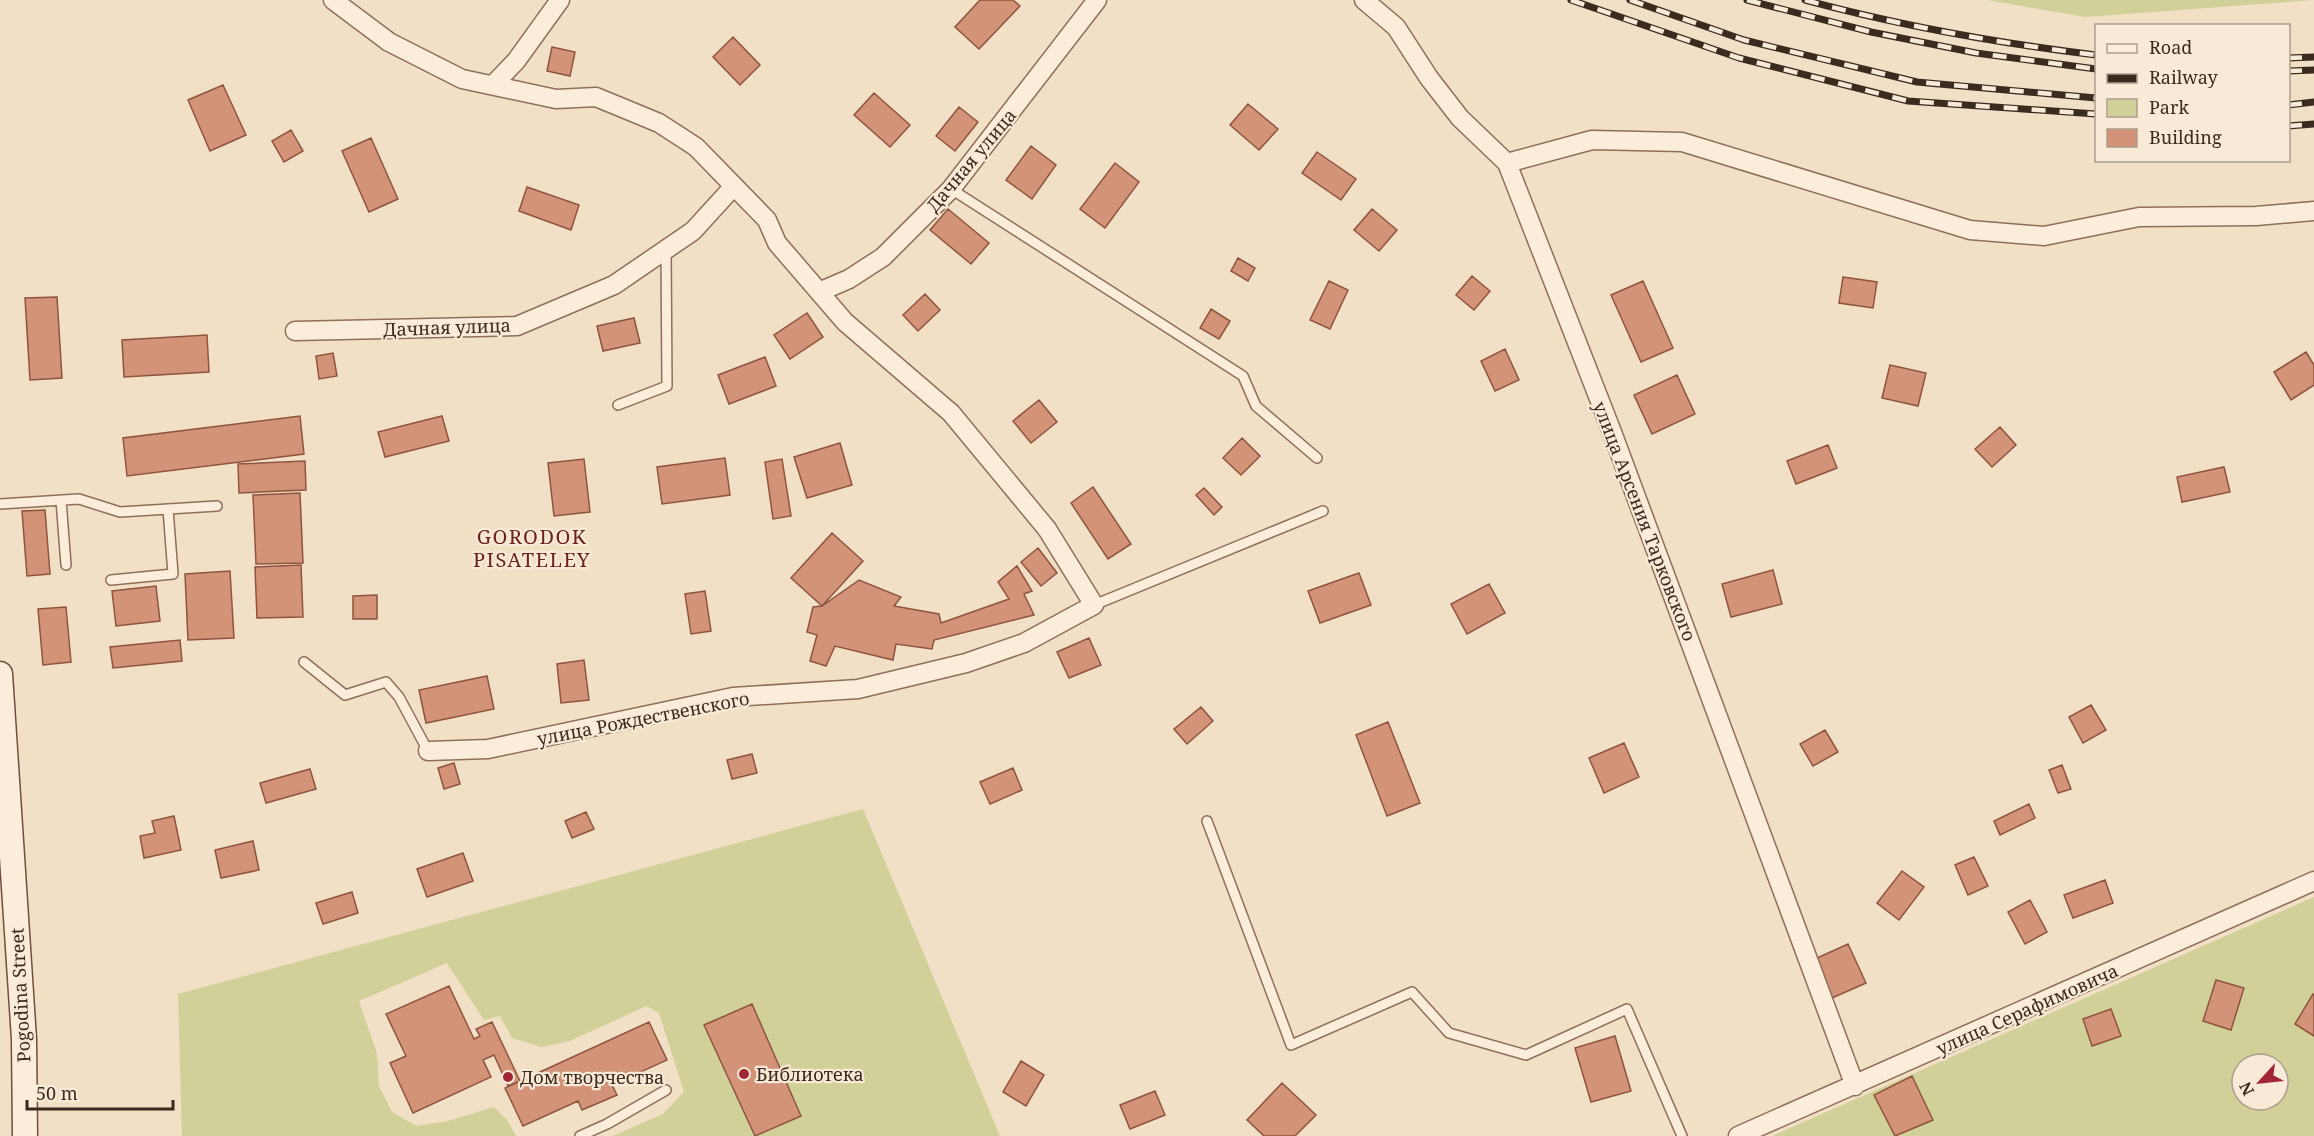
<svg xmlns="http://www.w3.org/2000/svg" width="2314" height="1136" viewBox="0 0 2314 1136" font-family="'Noto Serif',serif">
<rect width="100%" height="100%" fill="#f1dfc6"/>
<!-- green -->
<path fill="#d1d098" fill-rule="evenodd" d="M 1987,0 L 2314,0 L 2085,17 Z
M 863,809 L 1000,1136 L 613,1136 L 663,1114 L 684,1092 L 659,1013 L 646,1006 L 570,1041 L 541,1047 L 512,1038 L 500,1016 L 484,1020 L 447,963 L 359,1001 L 377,1054 L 379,1086 L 392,1112 L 417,1126 L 448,1121 L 494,1107 L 507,1120 L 516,1136 L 182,1136 L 178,994 Z
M 2314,897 L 2314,1136 L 1772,1136 ZM 2242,1064 L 2278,1064 L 2278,1100 L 2242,1100 Z"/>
<!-- building -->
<path fill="#d29379" stroke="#8f543e" stroke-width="1.5" d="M 980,0 L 1013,0 L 1020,6 L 979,49 L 955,27 Z
M 733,37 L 760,65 L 740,85 L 713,57 Z
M 552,47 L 575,52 L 570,76 L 547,71 Z
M 223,85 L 246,135 L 210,151 L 188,100 Z
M 874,93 L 910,125 L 890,147 L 854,115 Z
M 1248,104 L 1278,129 L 1259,150 L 1230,125 Z
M 959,107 L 978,122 L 955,151 L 936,136 Z
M 291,130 L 303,151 L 284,162 L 272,141 Z
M 371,138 L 398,199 L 369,212 L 342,151 Z
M 1031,146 L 1056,165 L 1032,199 L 1006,180 Z
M 1317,152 L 1356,179 L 1341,200 L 1302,173 Z
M 1115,163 L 1139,182 L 1105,228 L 1080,209 Z
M 527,187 L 579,205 L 571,230 L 519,211 Z
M 948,209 L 989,243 L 971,264 L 930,230 Z
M 1372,209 L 1397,230 L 1379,251 L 1354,230 Z
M 1238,258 L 1255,268 L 1248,281 L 1231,271 Z
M 1472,276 L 1490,291 L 1474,310 L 1456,295 Z
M 1843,277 L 1877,282 L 1873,308 L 1839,303 Z
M 1329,281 L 1348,290 L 1330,329 L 1310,320 Z
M 1643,281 L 1673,348 L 1641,362 L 1611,295 Z
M 925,294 L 940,310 L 918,331 L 903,315 Z
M 57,297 L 62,378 L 30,380 L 25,298 Z
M 1211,309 L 1230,321 L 1219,339 L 1200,328 Z
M 807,313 L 823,337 L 790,359 L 774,335 Z
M 634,318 L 640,343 L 603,351 L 597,326 Z
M 207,335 L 209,372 L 124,377 L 122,340 Z
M 1505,349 L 1519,380 L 1495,391 L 1481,361 Z
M 2306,352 L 2314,365 L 2314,385 L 2291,400 L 2274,372 Z
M 333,353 L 337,376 L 319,379 L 316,356 Z
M 765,357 L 776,386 L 729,404 L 718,375 Z
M 1890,365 L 1926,373 L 1918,406 L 1882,398 Z
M 1677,375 L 1695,414 L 1652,434 L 1634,395 Z
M 1039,400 L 1057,422 L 1031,443 L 1013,421 Z
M 300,416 L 304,454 L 127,476 L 123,438 Z
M 442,416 L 449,441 L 385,457 L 378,432 Z
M 2000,427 L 2016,445 L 1992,467 L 1975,449 Z
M 1242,438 L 1260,456 L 1241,475 L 1223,458 Z
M 840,443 L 852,485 L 807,498 L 794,457 Z
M 1828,445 L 1837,468 L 1796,484 L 1787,461 Z
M 725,458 L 730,495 L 662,504 L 657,467 Z
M 584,459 L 590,512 L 554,516 L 548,463 Z
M 782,459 L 791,516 L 773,519 L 765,462 Z
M 305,461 L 306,490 L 239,493 L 238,464 Z
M 2224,467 L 2230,492 L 2182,502 L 2177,477 Z
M 1093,487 L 1131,544 L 1108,559 L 1071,503 Z
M 1204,488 L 1222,507 L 1214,515 L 1196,495 Z
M 300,493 L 303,563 L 256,564 L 253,495 Z
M 45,510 L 50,574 L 27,576 L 22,511 Z
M 832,533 L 863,561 L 822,606 L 791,578 Z
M 1038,548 L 1057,573 L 1041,586 L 1021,562 Z
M 301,565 L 303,617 L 257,618 L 255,567 Z
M 1017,566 L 1032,591 L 1024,594 L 1034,615 L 934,640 L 932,649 L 896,644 L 893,660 L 835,646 L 826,666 L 810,661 L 817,635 L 807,632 L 813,607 L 822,606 L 859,580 L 901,597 L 894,606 L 939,614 L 941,623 L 1009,599 L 998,582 Z
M 1773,570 L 1782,604 L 1731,617 L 1722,584 Z
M 230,571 L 234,638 L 188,640 L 185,574 Z
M 1359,573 L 1371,605 L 1320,623 L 1308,591 Z
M 1489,584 L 1505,613 L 1467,634 L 1451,604 Z
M 156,586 L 160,621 L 116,626 L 112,591 Z
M 705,591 L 711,631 L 691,634 L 685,594 Z
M 377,595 L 377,619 L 353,619 L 353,596 Z
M 66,607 L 71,662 L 43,665 L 38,609 Z
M 1089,638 L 1101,665 L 1069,678 L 1057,652 Z
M 180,640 L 182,661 L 113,668 L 110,647 Z
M 584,660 L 589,700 L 561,703 L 557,664 Z
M 487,676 L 494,709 L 426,723 L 419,690 Z
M 2091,705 L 2106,730 L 2083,743 L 2069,717 Z
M 1201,707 L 1213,721 L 1187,744 L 1174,729 Z
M 1388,722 L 1420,803 L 1387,816 L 1356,735 Z
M 1825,730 L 1838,752 L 1813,766 L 1800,744 Z
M 1624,743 L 1639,777 L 1604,793 L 1589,758 Z
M 752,754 L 757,773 L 732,779 L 727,760 Z
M 454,763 L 460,784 L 444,789 L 438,768 Z
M 2062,765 L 2071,789 L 2058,793 L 2049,770 Z
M 1013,768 L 1022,790 L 990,804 L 980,782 Z
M 310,769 L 316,789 L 266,803 L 260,783 Z
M 2029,804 L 2035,818 L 2000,835 L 1994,821 Z
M 586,812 L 594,829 L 572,838 L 565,821 Z
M 174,816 L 181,850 L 144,858 L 140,836 L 155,833 L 152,821 Z
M 253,841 L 259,870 L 221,878 L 215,850 Z
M 463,853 L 473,881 L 427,897 L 417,869 Z
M 1974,857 L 1988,886 L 1968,895 L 1955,865 Z
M 1902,871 L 1924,887 L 1899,920 L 1877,903 Z
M 2105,880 L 2113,903 L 2073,918 L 2064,895 Z
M 352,892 L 358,913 L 323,924 L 316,903 Z
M 2030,900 L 2047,932 L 2025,944 L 2008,912 Z
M 1848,944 L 1866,983 L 1832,998 L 1815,959 Z
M 2216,980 L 2244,988 L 2231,1030 L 2203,1021 Z
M 449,986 L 474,1039 L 480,1036 L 476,1029 L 492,1022 L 520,1081 L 508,1086 L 494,1055 L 483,1060 L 491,1077 L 413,1113 L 390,1063 L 406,1056 L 386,1014 Z
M 2313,994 L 2314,995 L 2314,1036 L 2295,1024 Z
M 752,1004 L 801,1116 L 755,1136 L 704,1025 Z
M 2111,1009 L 2121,1036 L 2092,1046 L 2083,1019 Z
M 649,1022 L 667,1060 L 612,1085 L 617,1095 L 582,1110 L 578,1101 L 523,1126 L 505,1088 Z
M 1615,1036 L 1631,1091 L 1591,1102 L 1575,1048 Z
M 1021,1061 L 1044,1075 L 1026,1106 L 1003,1092 Z
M 1912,1076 L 1933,1120 L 1895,1136 L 1874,1095 Z
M 1282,1083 L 1316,1115 L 1295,1136 L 1264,1136 L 1247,1120 Z
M 1155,1091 L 1165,1115 L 1130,1129 L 1120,1105 Z"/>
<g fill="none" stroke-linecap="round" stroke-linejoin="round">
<!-- lane casing -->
<g stroke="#8e6f5a" stroke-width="12">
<path id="lane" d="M 951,189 L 1243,376 L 1256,406 L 1317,458
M 618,405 L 667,386 L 666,249
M 61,500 L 66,565
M 0,504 L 79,499 L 120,512 L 217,506
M 111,580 L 173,574 L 168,509
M 1094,605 L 1323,511
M 304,662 L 345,695 L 386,682 L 399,697 L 428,751
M 1207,821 L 1291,1045 L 1412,992 L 1449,1033 L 1526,1055 L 1627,1009 L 1682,1136
M 580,1136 L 607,1124 L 666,1090"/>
</g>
<!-- street casing -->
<g stroke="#8e6f5a" stroke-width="21">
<path id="street" d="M 333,0 L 389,42 L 462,79 L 556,99 L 596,97 L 659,123 L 696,147 L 767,220 L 777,243 L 845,322 L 951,413 L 1047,529 L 1094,605 L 1024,643 L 966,663 L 858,689 L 733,697 L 488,749 L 428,751
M 1364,0 L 1396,27 L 1429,78 L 1460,118 L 1507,163 L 1612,432 L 1855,1086
M 493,85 L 516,61 L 560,0
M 1507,163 L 1592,140 L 1682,142 L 1970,230 L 2044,236 L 2139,217 L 2256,216 L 2314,211
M 819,292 L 849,279 L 883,257 L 951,189 L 1097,0
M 295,331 L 517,326 L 614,285 L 693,231 L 734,186
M 1738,1136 L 2314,881"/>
</g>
<!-- secondary casing -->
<g stroke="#70503d" stroke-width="27">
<path id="secondary" d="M 0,674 L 24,1039 L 25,1136"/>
</g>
<!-- lane -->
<use href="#lane" stroke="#fbedda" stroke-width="9"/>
<!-- street -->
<use href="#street" stroke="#fbedda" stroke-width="18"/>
<!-- secondary -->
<use href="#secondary" stroke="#fbedda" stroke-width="24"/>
<!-- rail casing -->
<g stroke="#3d2a1f" stroke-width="7">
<path id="rail" d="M 1571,0 L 1739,58 L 1908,101 L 2096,114
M 1630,0 L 1744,40 L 1917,82 L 2096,98
M 1747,0 L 1871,32 L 1976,53 L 2096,69
M 1805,0 C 1901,26 1998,43 2096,55
M 2288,58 L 2314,57
M 2288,71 L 2314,70
M 2288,105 L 2314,102
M 2288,126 L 2314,124"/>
</g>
<!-- rail -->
<use href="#rail" stroke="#f8ead6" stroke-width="4.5" stroke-dasharray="14" stroke-linecap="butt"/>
</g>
<!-- markers -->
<g fill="#a12635" stroke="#f8ead6" stroke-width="2">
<circle cx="744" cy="1074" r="6"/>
<circle cx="508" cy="1077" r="6"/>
</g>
<g text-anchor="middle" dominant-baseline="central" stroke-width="4.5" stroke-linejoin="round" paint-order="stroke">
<!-- street labels -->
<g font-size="18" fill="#3d2a1f" stroke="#f8ead6">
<text transform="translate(971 160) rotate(-50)">Дачная улица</text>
<text transform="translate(447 327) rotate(-2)">Дачная улица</text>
<text transform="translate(1645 521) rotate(69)">улица Арсения Тарковского</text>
<text transform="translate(643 718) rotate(-11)">улица Рождественского</text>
<text transform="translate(20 995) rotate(-93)">Pogodina Street</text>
<text transform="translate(2027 1009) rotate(-24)">улица Серафимовича</text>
</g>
<!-- poi labels -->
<g font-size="18" fill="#3d2a1f" stroke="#f8ead6" text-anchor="start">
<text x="756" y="1074">Библиотека</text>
<text x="520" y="1077">Дом творчества</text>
</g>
<!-- neighbourhood labels -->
<g font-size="20" letter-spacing="1.5" fill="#6d221b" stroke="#f8ead6">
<text x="532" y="536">GORODOK<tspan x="532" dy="23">PISATELEY</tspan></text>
</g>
</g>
<!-- legend -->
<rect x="2095" y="24" width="195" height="138" fill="#f8ead6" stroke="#ad9d8d" stroke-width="1.5"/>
<rect x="2107" y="44" width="30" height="9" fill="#fbedda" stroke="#ad9d8d" stroke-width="1.5"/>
<text x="2149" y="54" font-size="18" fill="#3d2a1f">Road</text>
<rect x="2107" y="74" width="30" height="9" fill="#3d2a1f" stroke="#ad9d8d" stroke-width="1.5"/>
<text x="2149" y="84" font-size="18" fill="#3d2a1f">Railway</text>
<rect x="2107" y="99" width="30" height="18" fill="#d1d098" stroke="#ad9d8d" stroke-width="1.5"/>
<text x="2149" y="114" font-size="18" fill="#3d2a1f">Park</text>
<rect x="2107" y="129" width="30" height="18" fill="#d29379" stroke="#ad9d8d" stroke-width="1.5"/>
<text x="2149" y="144" font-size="18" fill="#3d2a1f">Building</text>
<!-- north arrow -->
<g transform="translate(2260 1082) rotate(243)"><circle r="28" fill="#f8ead6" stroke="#ad9d8d" stroke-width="1.5"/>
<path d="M0-4.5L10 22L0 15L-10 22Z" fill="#a12635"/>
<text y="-9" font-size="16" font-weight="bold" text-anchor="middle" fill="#3d2a1f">N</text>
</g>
<!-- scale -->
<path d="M27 1100v9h146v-9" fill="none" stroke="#3d2a1f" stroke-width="3"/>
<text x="36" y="1100" font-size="18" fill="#3d2a1f" stroke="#f8ead6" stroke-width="4.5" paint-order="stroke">50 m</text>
</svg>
